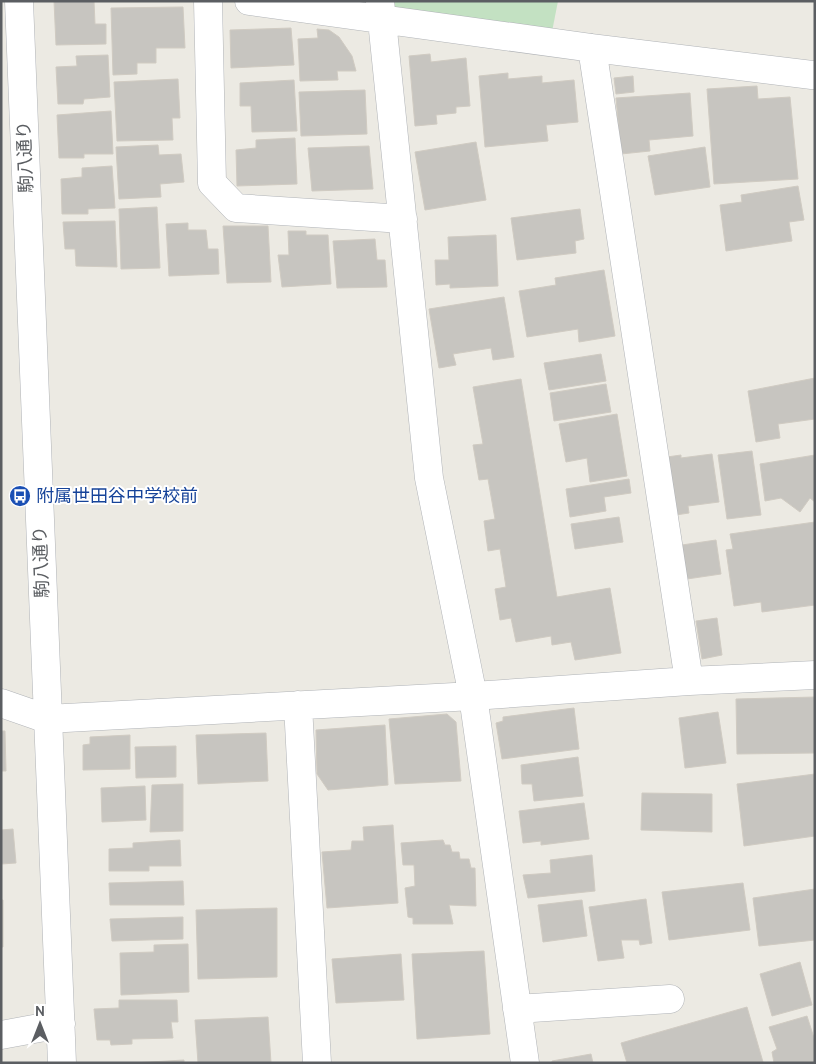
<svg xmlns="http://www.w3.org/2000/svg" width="816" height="1064" viewBox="0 0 816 1064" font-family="Cabin,'Noto Sans JP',sans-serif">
<rect width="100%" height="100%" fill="#eceae3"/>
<!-- green -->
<path fill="#c3e1c2" d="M 380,1 L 558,1 L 550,42 L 381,14 Z"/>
<!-- building -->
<path fill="#c7c5c0" stroke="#d0cbc2" d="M 54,1 L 94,1 L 95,24 L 106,24 L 106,44 L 56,45 Z
M 183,7 L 185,48 L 156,48 L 156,63 L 137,63 L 137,74 L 113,75 L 111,8 Z
M 291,28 L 294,65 L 231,68 L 230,30 Z
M 317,29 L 329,30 L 339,37 L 352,56 L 356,71 L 337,71 L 338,80 L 300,81 L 298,39 L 318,38 Z
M 430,54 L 431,62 L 466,58 L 470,106 L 456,107 L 456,113 L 436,115 L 437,124 L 415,126 L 409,56 Z
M 108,55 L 110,97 L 84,99 L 83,104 L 58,104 L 56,67 L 77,66 L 76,56 Z
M 508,73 L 508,79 L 542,76 L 542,83 L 574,80 L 578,122 L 546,125 L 548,141 L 485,147 L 479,76 Z
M 633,76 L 634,92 L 616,94 L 614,78 Z
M 178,79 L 180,118 L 172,118 L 173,140 L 117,141 L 114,82 Z
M 294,80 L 297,131 L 252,132 L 251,106 L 240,106 L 240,83 Z
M 757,86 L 758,99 L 790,97 L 798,179 L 714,184 L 707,89 Z
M 365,90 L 367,134 L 301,136 L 299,92 Z
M 690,93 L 693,136 L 649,140 L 650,151 L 621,154 L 616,98 Z
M 111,111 L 113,154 L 84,154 L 84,158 L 59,158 L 57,115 Z
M 295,138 L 297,184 L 237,186 L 236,150 L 256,148 L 256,140 Z
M 476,142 L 486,200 L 425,210 L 415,152 Z
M 158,145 L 159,155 L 181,154 L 184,182 L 160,184 L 161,197 L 119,199 L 116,147 Z
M 369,146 L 373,189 L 312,191 L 308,148 Z
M 705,147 L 710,187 L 655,195 L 648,156 Z
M 112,166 L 115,208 L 88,209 L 88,214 L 62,214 L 61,179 L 82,177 L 82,168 Z
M 798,186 L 804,220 L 789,222 L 792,241 L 726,251 L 720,205 L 742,202 L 741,195 Z
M 157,207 L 160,268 L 121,269 L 119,209 Z
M 580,209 L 584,239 L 575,241 L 576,253 L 517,260 L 511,218 Z
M 115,221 L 117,267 L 76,266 L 75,249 L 65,249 L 63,222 Z
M 188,223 L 188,230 L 206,230 L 208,249 L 218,249 L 219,274 L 169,276 L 166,224 Z
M 223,226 L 268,226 L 271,282 L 227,283 Z
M 288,231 L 306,231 L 306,235 L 328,235 L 331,284 L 282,287 L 278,255 L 289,255 Z
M 496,235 L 498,286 L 450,288 L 450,284 L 436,285 L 435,260 L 449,260 L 448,237 Z
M 375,239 L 377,260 L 385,260 L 387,287 L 337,288 L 333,241 Z
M 604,270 L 615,336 L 579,342 L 578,329 L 527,337 L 519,291 L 556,285 L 555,278 Z
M 504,297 L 514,357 L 493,360 L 491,348 L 453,354 L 456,365 L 439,368 L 429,309 Z
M 601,354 L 606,381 L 549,390 L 544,363 Z
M 815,378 L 815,419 L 778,424 L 780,438 L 756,442 L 748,391 Z
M 521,379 L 557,597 L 610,588 L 621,653 L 575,660 L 571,642 L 552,645 L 551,636 L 516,642 L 511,618 L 500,620 L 495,589 L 506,587 L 500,549 L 488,551 L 484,521 L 495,519 L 488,479 L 479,480 L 473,445 L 483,444 L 473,387 Z
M 606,384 L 611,412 L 554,421 L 550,393 Z
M 617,414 L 627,476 L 590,482 L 587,458 L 566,462 L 559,424 Z
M 752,451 L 761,515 L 727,519 L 718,455 Z
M 712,454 L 719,502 L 688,506 L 689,513 L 669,516 L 660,458 L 681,455 L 681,458 Z
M 815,455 L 815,502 L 810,498 L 800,512 L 781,498 L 765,501 L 760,464 Z
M 629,479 L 631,493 L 604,497 L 606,511 L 570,517 L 566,489 Z
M 619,517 L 623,542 L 575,549 L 571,524 Z
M 815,522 L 815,605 L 762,612 L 761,602 L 734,606 L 726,550 L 733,549 L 730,534 Z
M 716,540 L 721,574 L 687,579 L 682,545 Z
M 717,618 L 722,655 L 702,659 L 696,621 Z
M 815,697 L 815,753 L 737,754 L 736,699 Z
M 574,708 L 579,749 L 502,759 L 496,723 L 503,721 L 503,717 Z
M 718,712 L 726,763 L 685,768 L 679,718 Z
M 447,714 L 456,722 L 461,781 L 395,784 L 389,719 Z
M 385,725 L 388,785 L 328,790 L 317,774 L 316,730 Z
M 1,731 L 5,731 L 6,771 L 1,771 Z
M 266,733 L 268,781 L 198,784 L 196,735 Z
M 130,735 L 130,769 L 83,770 L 83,745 L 90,744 L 90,737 Z
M 176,746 L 176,777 L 136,778 L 135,747 Z
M 578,757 L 583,796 L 534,801 L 532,784 L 522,784 L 521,765 Z
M 815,774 L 815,836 L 744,846 L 737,784 Z
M 183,784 L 183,831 L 150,832 L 152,785 Z
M 145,786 L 146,820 L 102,822 L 101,788 Z
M 642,793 L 712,794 L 712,832 L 641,830 Z
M 584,803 L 589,839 L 541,845 L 541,841 L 523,843 L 519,811 Z
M 393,825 L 398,903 L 327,908 L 322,852 L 351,850 L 352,841 L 364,841 L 363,827 Z
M 13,829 L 16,863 L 1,864 L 1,830 Z
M 180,840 L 181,866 L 149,866 L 149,871 L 109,871 L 109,849 L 133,848 L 133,843 Z
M 443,840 L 445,845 L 450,845 L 452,852 L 459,852 L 460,859 L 469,859 L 471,868 L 475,868 L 476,906 L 449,905 L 453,924 L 413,924 L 413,918 L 408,917 L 405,888 L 415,886 L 414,865 L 403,865 L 401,843 Z
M 592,855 L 595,891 L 528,898 L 523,875 L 551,873 L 550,860 Z
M 183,881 L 184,905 L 110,905 L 109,883 Z
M 743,883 L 750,930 L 669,940 L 662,892 Z
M 815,889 L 815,940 L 759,946 L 753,898 Z
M 646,899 L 652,943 L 640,945 L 639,940 L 621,940 L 624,958 L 598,961 L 589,907 Z
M 1,900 L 3,900 L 3,947 L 1,947 Z
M 582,900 L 587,936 L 543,942 L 538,905 Z
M 277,908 L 277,977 L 198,979 L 196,910 Z
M 183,917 L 183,939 L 112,941 L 110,919 Z
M 188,944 L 189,992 L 121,995 L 120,953 L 154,952 L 154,945 Z
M 484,951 L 490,1034 L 417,1039 L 412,954 Z
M 401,954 L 404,1000 L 336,1003 L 332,959 Z
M 800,962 L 812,1005 L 772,1016 L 760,974 Z
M 119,1000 L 177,1000 L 178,1022 L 171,1022 L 173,1038 L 132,1039 L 132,1044 L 111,1045 L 110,1040 L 97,1040 L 94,1009 L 119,1008 Z
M 747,1007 L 763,1062 L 627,1063 L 621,1043 Z
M 807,1016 L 815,1041 L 815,1062 L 774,1063 L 772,1052 L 777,1049 L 769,1027 Z
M 268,1017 L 271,1063 L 198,1063 L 195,1020 Z
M 591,1054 L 593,1063 L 552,1063 L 552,1061 Z
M 184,1060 L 184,1063 L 133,1063 Z"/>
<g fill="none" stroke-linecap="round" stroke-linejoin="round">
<!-- minor casing -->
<g stroke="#b0b3b7" stroke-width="29">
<path id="minor" d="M 19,1 L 62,1063
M 208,1 L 212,183 L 236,208 L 403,219
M 249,1 L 592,48 L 812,75
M 380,1 L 429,478 L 473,696 L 525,1063
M 592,48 L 689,681
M 1,703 L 47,719 L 473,696 L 689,681 L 815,675
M 298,705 L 317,1063
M 517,1009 L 670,999
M 1,1035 L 61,1024"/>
</g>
<!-- minor -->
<use href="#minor" stroke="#fff" stroke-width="28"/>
</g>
<!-- icons -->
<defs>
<g id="bus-disc" transform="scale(1.125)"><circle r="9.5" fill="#1a4fb4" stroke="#fff"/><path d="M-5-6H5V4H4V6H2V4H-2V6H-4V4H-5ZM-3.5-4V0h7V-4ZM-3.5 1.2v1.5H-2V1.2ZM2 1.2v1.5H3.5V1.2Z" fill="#fff"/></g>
</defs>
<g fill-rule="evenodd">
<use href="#bus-disc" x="20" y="496"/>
</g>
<g text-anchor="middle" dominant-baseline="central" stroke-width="4" stroke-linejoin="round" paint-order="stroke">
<!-- street labels -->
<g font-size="18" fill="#5b5e62" stroke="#fff">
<text transform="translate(25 157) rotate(-92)">駒八通り</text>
<text transform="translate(41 562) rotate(-92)">駒八通り</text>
</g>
<!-- transit labels -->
<g font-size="18" fill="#164399" stroke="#fff" text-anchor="start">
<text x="36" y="496">附属世田谷中学校前</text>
</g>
</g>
<!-- border -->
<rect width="816" height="1064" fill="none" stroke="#5b5e62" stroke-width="5"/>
<!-- north arrow -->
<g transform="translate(40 1024)" stroke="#ffffff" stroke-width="4" paint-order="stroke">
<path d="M0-4L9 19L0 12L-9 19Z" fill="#5b5e62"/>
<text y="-8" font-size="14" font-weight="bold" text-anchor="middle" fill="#5b5e62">N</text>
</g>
</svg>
